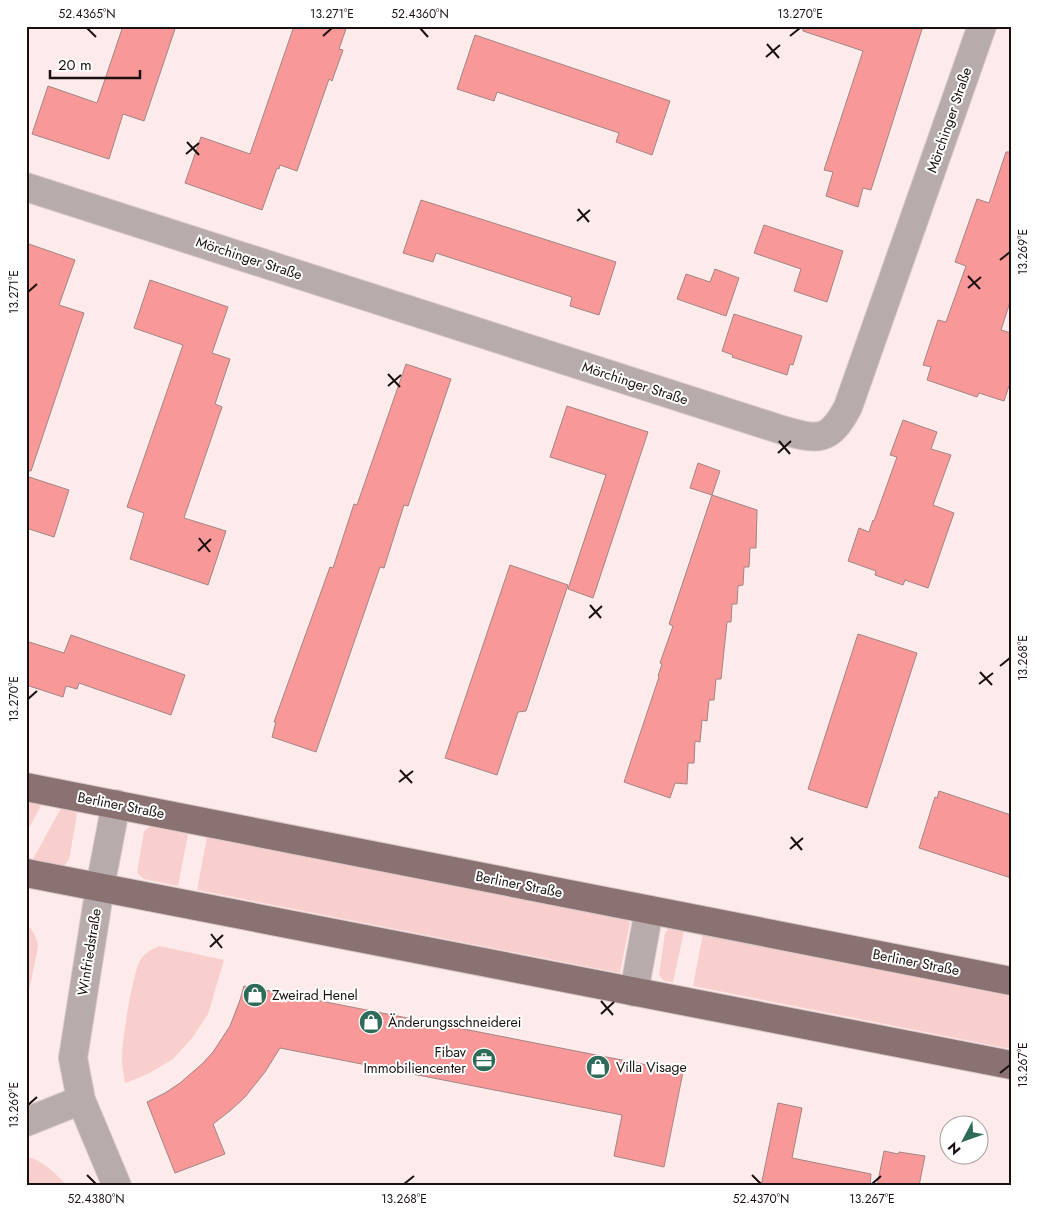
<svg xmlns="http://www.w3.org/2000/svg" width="1037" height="1212" viewBox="0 0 1037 1212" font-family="Jost,sans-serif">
<rect width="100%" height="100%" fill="#fdeaea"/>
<!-- green -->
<path fill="#f9cfce" d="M 26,801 L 42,804 L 26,833 Z
M 61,808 L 74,810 L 77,814 L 69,860 L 64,866 L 33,859 Z
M 151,826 L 188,834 L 178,886 L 144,879 L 137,873 L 144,831 Z
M 207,837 L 625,918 L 630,923 L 620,973 L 197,890 Z
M 26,923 C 33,931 37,937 38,947 L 26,1005 Z
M 669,928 L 684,931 L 673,982 L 664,981 L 659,975 L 665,933 Z
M 703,934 L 1011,995 L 1011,1049 L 693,986 Z
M 160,946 L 224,960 L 208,1014 L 193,1037 L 173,1059 L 148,1074 L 125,1083 C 124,1076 122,1068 122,1060 C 121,1044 133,970 141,959 C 146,952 153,948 160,946 Z
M 26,1157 C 43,1159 56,1175 68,1186 L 26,1186 Z"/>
<!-- building -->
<path fill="#f99898" stroke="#a18584" d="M 123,26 L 176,26 L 144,121 L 123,114 L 109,159 L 32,134 L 48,86 L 97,103 Z
M 294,26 L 347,26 L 339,49 L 343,50 L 332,81 L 329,79 L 297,171 L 280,165 L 279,169 L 277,168 L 262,210 L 185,183 L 201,137 L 250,154 Z
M 803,26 L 923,26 L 871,190 L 863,188 L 858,207 L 826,196 L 833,172 L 824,170 L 863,51 L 803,31 Z
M 475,35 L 670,101 L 652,155 L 616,142 L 619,133 L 497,92 L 494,101 L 457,89 Z
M 1006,152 L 1011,152 L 1011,299 L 1001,330 L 1011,333 L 1011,380 L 1004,401 L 979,393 L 977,397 L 927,380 L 931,367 L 923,365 L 938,320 L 946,322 L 966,266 L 955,262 L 977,199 L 989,203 Z
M 421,200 L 616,262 L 599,315 L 570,306 L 572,297 L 436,253 L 433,262 L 403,253 Z
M 764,225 L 843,251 L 827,302 L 794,291 L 801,269 L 754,253 Z
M 26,243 L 75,260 L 59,305 L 84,313 L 31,471 L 26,471 Z
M 715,269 L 739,278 L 726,316 L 677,299 L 686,274 L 710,282 Z
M 150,280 L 228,307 L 212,353 L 230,359 L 215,404 L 222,407 L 184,518 L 226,531 L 208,585 L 130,559 L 144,513 L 127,507 L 183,345 L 134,328 Z
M 734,314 L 802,336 L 793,365 L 790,364 L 787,375 L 732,357 L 733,355 L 722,351 Z
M 406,364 L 451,379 L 408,506 L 404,505 L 384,568 L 380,567 L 316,752 L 272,737 L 276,722 L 274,722 L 330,567 L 333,568 L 354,504 L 357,505 Z
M 567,406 L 648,432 L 593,598 L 568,589 L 606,475 L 550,457 Z
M 903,420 L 937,432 L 931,449 L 951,455 L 933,505 L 954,513 L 928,588 L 905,580 L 903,585 L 875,575 L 876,571 L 848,561 L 859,528 L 869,532 L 873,520 L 874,521 L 897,457 L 890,455 Z
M 698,463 L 720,471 L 712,495 L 690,488 Z
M 26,476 L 69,490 L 54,537 L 26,528 Z
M 712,495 L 757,510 L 756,548 L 750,548 L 749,567 L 744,567 L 743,585 L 738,586 L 737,604 L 732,604 L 731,622 L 727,622 L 721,679 L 716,679 L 714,700 L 709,700 L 707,721 L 702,720 L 700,742 L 695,741 L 694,763 L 688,763 L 687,784 L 675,783 L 670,798 L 624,782 L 659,677 L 658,676 L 662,664 L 660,663 L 673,626 L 669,624 Z
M 510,565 L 568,585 L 526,711 L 518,712 L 497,775 L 445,758 Z
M 858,634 L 917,653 L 867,808 L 808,789 Z
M 71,635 L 185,675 L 171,715 L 79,683 L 77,689 L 66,686 L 63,697 L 26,685 L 26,641 L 64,653 Z
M 939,791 L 1011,815 L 1011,878 L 919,848 L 935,797 L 937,798 Z
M 244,986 L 683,1072 L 664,1167 L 614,1156 L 622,1115 L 280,1048 L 265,1072 L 245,1097 L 231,1110 L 213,1124 L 225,1154 L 175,1173 L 147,1102 L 165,1093 L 180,1083 L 202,1064 L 213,1052 L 230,1026 L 240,1000 Z
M 778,1103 L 802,1108 L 792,1158 L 871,1174 L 870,1186 L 761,1186 Z
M 884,1151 L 898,1154 L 899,1152 L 925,1156 L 919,1186 L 877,1186 Z"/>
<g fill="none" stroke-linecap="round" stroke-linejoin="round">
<!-- minor casing -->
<g stroke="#d9c7c7" stroke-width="30">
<path id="minor" d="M 26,187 L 782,430 C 818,440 829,443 848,407 L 982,26
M 116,804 L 100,887 L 73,1058 L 81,1100 L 117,1186
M 634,992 L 649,910
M 26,1122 L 81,1100"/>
</g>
<!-- major casing -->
<g stroke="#d9c7c7" stroke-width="30">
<path id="major" d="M 26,787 L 1011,981
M 26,873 L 1011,1065"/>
</g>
<!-- minor -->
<use href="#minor" stroke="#b8abab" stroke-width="28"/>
<!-- major -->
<use href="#major" stroke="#897271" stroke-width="28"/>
</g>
<!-- ticks -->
<path fill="none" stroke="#1a1010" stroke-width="2" d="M 87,28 L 96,37M 420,28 L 428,37M 323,36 L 332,28M 790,36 L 800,28M 767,44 L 779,58M 766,57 L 780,45M 187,142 L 199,155M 186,154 L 199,143M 578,209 L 589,222M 577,221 L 590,210M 1000,260 L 1010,252M 968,276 L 980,289M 968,288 L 981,277M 28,292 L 37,284M 388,374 L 400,387M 388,386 L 401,375M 779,441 L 790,454M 778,453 L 791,441M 199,538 L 210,552M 198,551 L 211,539M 590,605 L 601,618M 589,618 L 602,606M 1000,666 L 1010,658M 980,672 L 992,685M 979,684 L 993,673M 28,699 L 37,691M 400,770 L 412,783M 399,782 L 413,771M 791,837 L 802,850M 790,849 L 803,838M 211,934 L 222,948M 210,947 L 223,935M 601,1001 L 613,1015M 601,1014 L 614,1002M 1000,1073 L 1010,1065M 28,1105 L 37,1097M 87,1175 L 96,1184M 752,1175 L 761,1184M 404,1184 L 414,1176M 872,1184 L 881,1176"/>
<!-- icons -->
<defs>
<g id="shop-disc" transform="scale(1.25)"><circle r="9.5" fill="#2e6c59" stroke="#fff"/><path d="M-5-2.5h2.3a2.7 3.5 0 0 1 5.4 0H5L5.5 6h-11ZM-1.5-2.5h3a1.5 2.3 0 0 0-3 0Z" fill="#fff"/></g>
<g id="office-disc" transform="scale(1.25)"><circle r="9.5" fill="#2e6c59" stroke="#fff"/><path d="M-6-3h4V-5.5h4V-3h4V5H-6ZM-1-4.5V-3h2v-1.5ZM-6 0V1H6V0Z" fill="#fff"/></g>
</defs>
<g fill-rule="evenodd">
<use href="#shop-disc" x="255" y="995"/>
<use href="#shop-disc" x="371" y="1022"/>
<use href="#office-disc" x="484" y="1060"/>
<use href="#shop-disc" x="598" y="1067"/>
</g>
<g text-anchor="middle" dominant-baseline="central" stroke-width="4" stroke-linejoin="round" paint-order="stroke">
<!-- street labels -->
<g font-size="14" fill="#1a1010" stroke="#fff">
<text transform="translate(949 120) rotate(-71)">Mörchinger Straße</text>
<text transform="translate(249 258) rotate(18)">Mörchinger Straße</text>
<text transform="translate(635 383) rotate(18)">Mörchinger Straße</text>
<text transform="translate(121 805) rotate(11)">Berliner Straße</text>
<text transform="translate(519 884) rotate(11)">Berliner Straße</text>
<text transform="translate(89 952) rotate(-81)">Winfriedstraße</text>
<text transform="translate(916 962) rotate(11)">Berliner Straße</text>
</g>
<!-- poi labels -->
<g font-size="14" fill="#1a1010" stroke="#fff" text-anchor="start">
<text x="272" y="995">Zweirad Henel</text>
<text x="388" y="1022">Änderungsschneiderei</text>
<text x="466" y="1052" text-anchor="end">Fibav<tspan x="466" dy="16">Immobiliencenter</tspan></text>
<text x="616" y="1067">Villa Visage</text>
</g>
</g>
<!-- border -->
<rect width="1037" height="1212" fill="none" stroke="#ffffff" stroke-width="55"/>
<!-- north arrow -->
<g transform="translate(964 1140) rotate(229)"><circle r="24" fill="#ffffff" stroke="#a39f9f"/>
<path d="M0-4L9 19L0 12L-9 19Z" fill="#2e6c59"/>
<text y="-8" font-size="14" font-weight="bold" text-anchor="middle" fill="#1a1010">N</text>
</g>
<!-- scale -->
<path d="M50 70v8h90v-8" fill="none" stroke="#1a1010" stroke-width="2.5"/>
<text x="58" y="70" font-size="15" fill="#1a1010" stroke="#ffffff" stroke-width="4" paint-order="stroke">20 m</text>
<rect x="28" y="28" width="982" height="1156" fill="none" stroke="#1a1010" stroke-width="2"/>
<g font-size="12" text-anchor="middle" fill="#1a1010">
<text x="87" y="18">52.4365°N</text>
<text x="332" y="18">13.271°E</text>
<text x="420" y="18">52.4360°N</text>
<text x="800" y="18">13.270°E</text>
<text transform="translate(1023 252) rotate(-90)" y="4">13.269°E</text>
<text transform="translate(14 292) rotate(-90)" y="4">13.271°E</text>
<text transform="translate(1023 658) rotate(-90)" y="4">13.268°E</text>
<text transform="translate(14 699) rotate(-90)" y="4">13.270°E</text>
<text transform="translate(1023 1065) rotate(-90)" y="4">13.267°E</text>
<text transform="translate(14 1105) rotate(-90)" y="4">13.269°E</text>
<text x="96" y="1203">52.4380°N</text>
<text x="404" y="1203">13.268°E</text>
<text x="761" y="1203">52.4370°N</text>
<text x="872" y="1203">13.267°E</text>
</g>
</svg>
